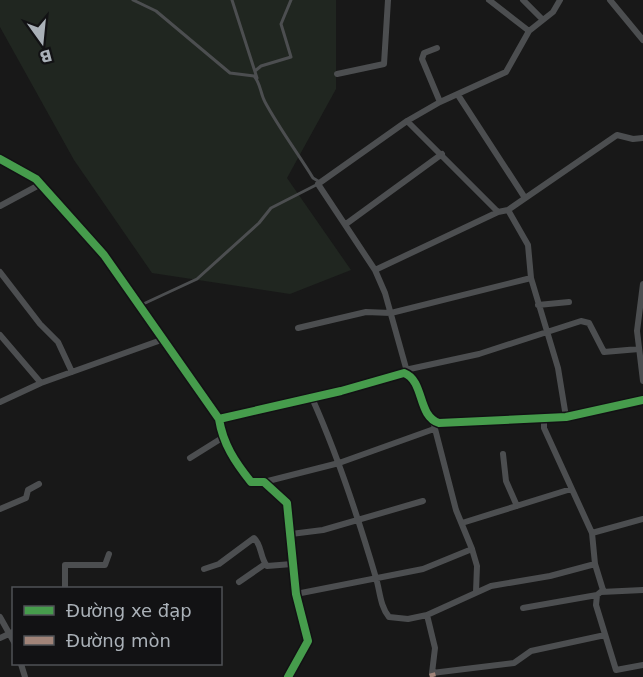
<svg xmlns="http://www.w3.org/2000/svg" width="643" height="677" viewBox="0 0 643 677" font-family="'DejaVu Sans',sans-serif">
<rect width="100%" height="100%" fill="#181818"/>
<!-- green -->
<path fill="#202620" d="M 0,0 L 336,0 L 336,89 L 287,178 L 351,270 L 290,294 L 152,273 L 74,160 L 0,27 Z"/>
<g fill="none" stroke-linecap="round" stroke-linejoin="round">
<!-- lane -->
<path stroke="#4c4e50" stroke-width="3" d="M 133,0 L 156,11 L 230,73 L 254,76 C 261,84 260,93 265,102 C 279,128 297,152 313,178 L 318,181
M 232,0 L 257,78
M 255,71 L 261,66 L 291,57 L 281,24 L 291,0
M 141,305 L 197,279 L 259,223 L 271,208 L 318,184"/>
<!-- street -->
<path stroke="#4c4e50" stroke-width="6" d="M 489,0 L 529,31
M 523,0 L 543,20
M 610,0 L 643,40
M 337,74 L 384,64 L 388,0
M 458,95 L 525,198
M 440,102 L 506,72 L 529,31 L 553,12 L 560,0
M 407,121 L 498,212
M 0,159 L 36,179 L 104,255 L 219,419 C 223,444 235,462 251,482 L 264,482 L 287,503 L 296,594 L 308,641 L 288,677
M 0,206 L 41,184
M 508,210 L 528,245 L 531,278 L 558,368 L 566,417
M 346,224 L 442,154
M 375,270 L 498,212 L 508,210 L 617,135 L 633,139 L 643,138
M 0,272 L 40,324 L 58,342 L 72,372
M 643,284 L 637,331 L 643,381
M 538,305 L 569,302
M 298,328 L 366,312 L 391,313 L 531,278
M 0,335 L 41,383
M 406,368 L 385,293 L 375,270 L 318,184 L 407,121 L 440,102 L 422,59 L 424,53 L 437,48
M 405,370 L 479,354 L 581,321 L 589,323 L 604,352 L 639,349
M 312,398 C 338,456 358,517 376,578 C 380,591 380,606 389,617 L 408,619 L 427,615 L 491,586 L 550,576 L 595,564
M 0,402 L 41,383 L 164,339
M 219,419 L 341,391 L 404,373 C 425,381 417,416 439,423 L 566,417 L 643,400
M 544,419 L 544,428 L 592,533 L 595,564 L 603,590 L 597,595 L 596,605 L 616,670 L 643,665
M 503,454 L 506,481 L 517,506
M 190,458 L 222,438
M 264,482 L 339,463 L 434,429
M 0,509 L 26,498 L 28,490 L 39,484
M 462,523 L 571,489
M 592,533 L 643,519
M 291,534 L 323,530 L 423,501
M 472,549 L 477,566 L 476,592
M 204,569 L 219,564 L 254,538 C 262,545 260,558 267,566 L 292,564
M 239,582 L 265,564
M 65,588 L 65,565 L 105,565 L 109,554
M 601,592 L 643,590
M 296,594 L 423,569 L 472,549 L 456,510 L 433,421
M 523,608 L 597,595
M 427,615 L 435,648 L 432,673 L 514,663 L 531,651 L 605,635
M 0,617 L 14,642
M 0,638 L 13,632
M 21,664 L 25,677"/>
<!-- quiet -->
<path stroke="#a18479" stroke-width="6" stroke-dasharray="12 6" stroke-linecap="butt" d="M 432,673 L 433,677"/>
<!-- cycleway casing -->
<g stroke="#121214" stroke-width="11">
<path id="cycleway" d="M 0,159 L 36,179 L 104,255 L 219,419 C 223,444 235,462 251,482 L 264,482 L 287,503 L 296,594 L 308,641 L 288,677
M 219,419 L 341,391 L 404,373 C 425,381 417,416 439,423 L 566,417 L 643,400"/>
</g>
<!-- cycleway -->
<use href="#cycleway" stroke="#469c4c" stroke-width="8"/>
</g>
<!-- legend -->
<rect x="12" y="587" width="210" height="78" fill="#121214" stroke="#4f5256" stroke-width="1.5"/>
<rect x="24" y="606" width="30" height="9" fill="#469c4c" stroke="#4f5256" stroke-width="1.5"/>
<text x="66" y="617" font-size="18" fill="#aab1b8">Đường xe đạp</text>
<rect x="24" y="636" width="30" height="9" fill="#a18479" stroke="#4f5256" stroke-width="1.5"/>
<text x="66" y="647" font-size="18" fill="#aab1b8">Đường mòn</text>
<!-- north arrow -->
<g transform="translate(42 42) rotate(165)" stroke="#121214" stroke-width="4.5" paint-order="stroke">
<path d="M0-4.5L10 22L0 15L-10 22Z" fill="#aab1b8"/>
<text y="-9" font-size="16" font-weight="bold" text-anchor="middle" fill="#aab1b8">B</text>
</g>
</svg>
